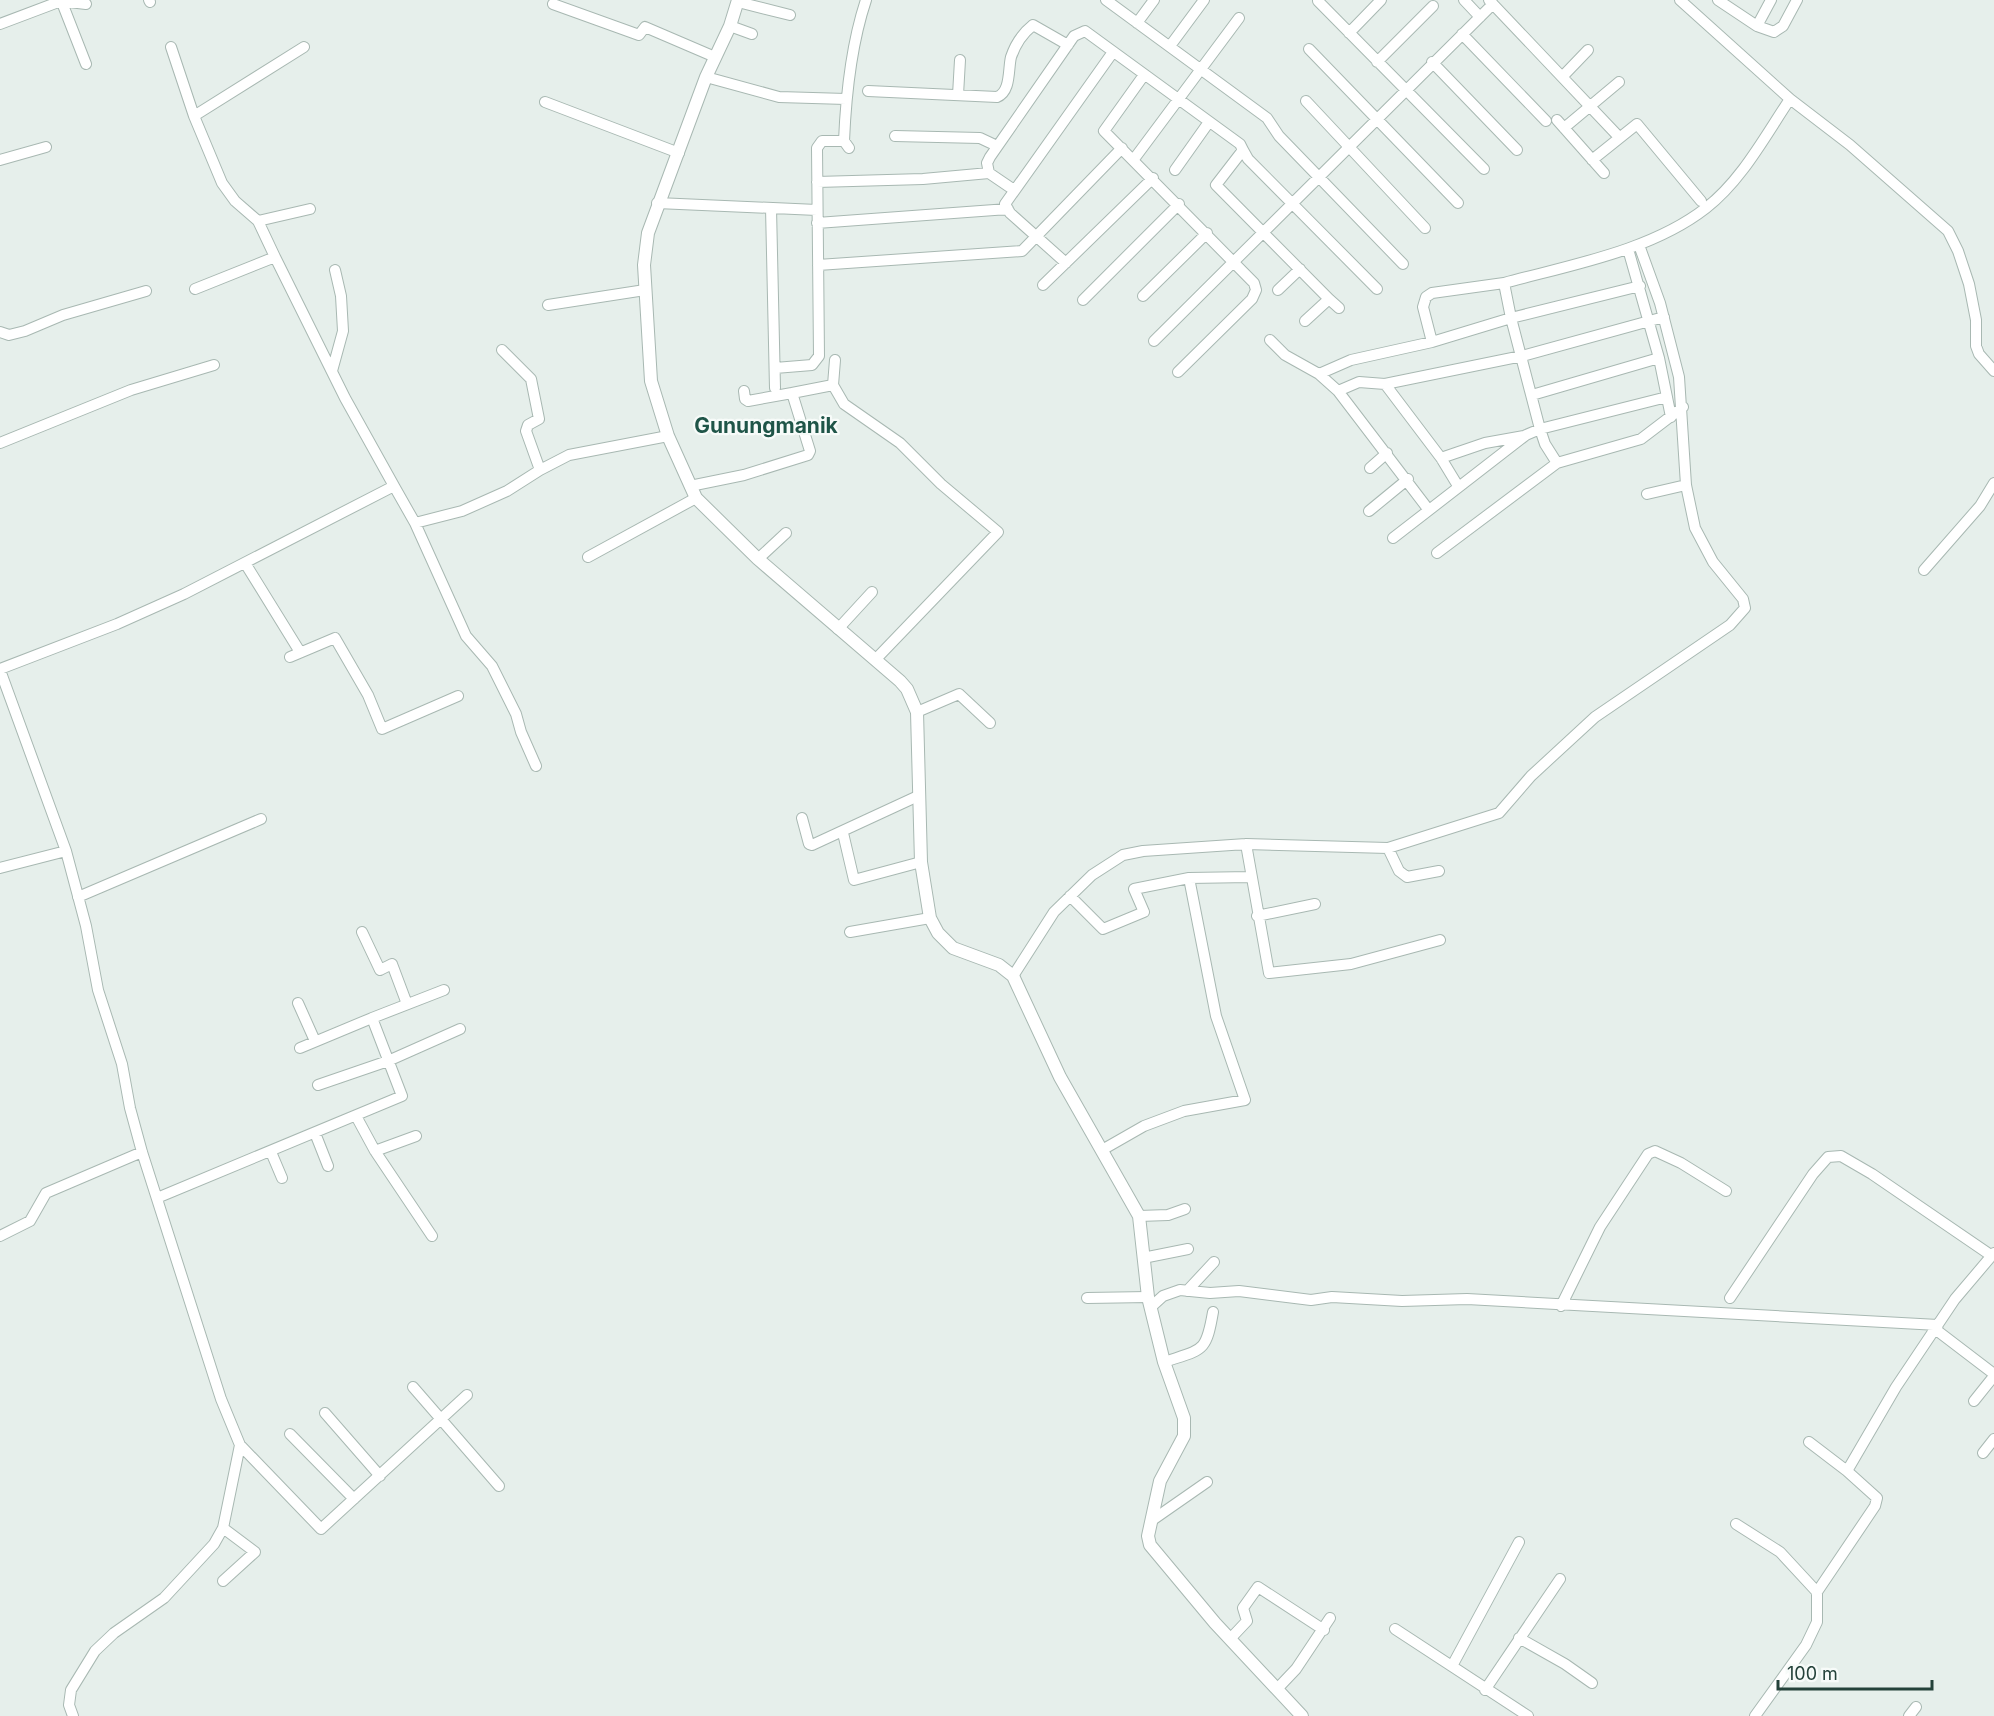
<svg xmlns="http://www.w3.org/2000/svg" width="1994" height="1716" viewBox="0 0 1994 1716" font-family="Inter,sans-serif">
<rect width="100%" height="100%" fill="#e6efeb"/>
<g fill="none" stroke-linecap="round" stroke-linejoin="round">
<!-- minor casing -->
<g stroke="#a8b8b2" stroke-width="12">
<path id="minor" d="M 61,0 L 86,64
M 149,0 L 150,2
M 1106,0 L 1267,118 L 1279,136 L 1403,264
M 1464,0 L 1480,17
M 1489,0 L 1619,137
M 1680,0 L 1790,99 L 1850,145 L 1948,231 L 1958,251 L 1969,284 L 1976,320 L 1976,346 L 1979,354 L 1994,371
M 1718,0 L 1757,26 L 1774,32 L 1783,26 L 1797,0
M 1318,1 L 1484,169
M 738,2 L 790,15
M 553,4 L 639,35 L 645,27 L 715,57
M 1137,23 L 1154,0
M 0,24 L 61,1 L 86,4
M 730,26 L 752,34
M 1757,26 L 1771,0
M 1349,33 L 1381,0
M 1462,34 L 1546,121
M 1170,46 L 1204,0
M 171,47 L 194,116 L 222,183 L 235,201 L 258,221 L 275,257
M 1309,49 L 1458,203
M 1377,62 L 1433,6
M 1432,62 L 1517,150
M 1144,75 L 1104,131 L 1254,283 L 1256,290 L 1252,299 L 1178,372
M 1563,76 L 1588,50
M 706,77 L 779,97 L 846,99
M 868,91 L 997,97 C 1011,92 1008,69 1011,57 C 1015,45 1023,33 1033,25 L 1068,45
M 958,95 L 960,60
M 1306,101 L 1425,228
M 545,102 L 679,153
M 194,116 L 304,47
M 1557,120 L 1604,173
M 1564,128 L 1619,82
M 895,136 L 980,138 L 997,146
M 844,141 C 846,93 851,45 866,0
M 1243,150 L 1248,159 L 1377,289
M 1134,159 L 1239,18
M 0,160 L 46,147
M 1592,160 L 1637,124 L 1701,201
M 1175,170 L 1209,122
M 817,182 L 923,179 L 989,173
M 1014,190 L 989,173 L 987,163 L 990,157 L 1074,36 L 1085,31 L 1240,144 L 1243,150 L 1216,185 L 1329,299 L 1305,321
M 657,203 L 817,210
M 771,208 L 775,388
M 258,221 L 310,209
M 817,223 L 1008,209
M 1628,249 L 1659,358 L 1671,417
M 1066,263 L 1010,213 L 1005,204 L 1113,52
M 818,265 L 1022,251 L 1122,148
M 1043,285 L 1153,178
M 195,289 L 275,257 L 345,398 L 394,486
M 1278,290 L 1300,269
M 1143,296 L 1207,233
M 1329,299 L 1339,308
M 1083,300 L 1179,204
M 548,305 L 645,290
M 0,332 L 9,335 L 25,331 L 63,315 L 146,291
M 1270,340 L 1285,355 L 1319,374 L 1338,391 L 1428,509
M 1154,341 L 1493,4
M 1432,342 L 1423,307 L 1426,297 L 1432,293 L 1504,283
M 502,350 L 531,379 L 539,419 L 528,425 L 526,431 L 540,470
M 835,360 L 833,385 L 844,404 L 900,443 L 941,484 L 998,532 L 875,660
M 775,368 L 812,365 L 819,356 L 817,148 L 822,141 L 844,141 L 849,148
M 332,371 L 343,331 L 341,296 L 335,270
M 1319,374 L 1351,360 L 1432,342 L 1511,318 L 1640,286
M 1385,384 L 1441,458 L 1458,486
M 1338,391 L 1359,382 L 1385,384 L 1522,356 L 1664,317
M 792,393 L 833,385
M 1532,395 L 1659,358
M 1683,407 L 1641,439 L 1557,463 L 1545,444 L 1540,429 L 1511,318 L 1504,283 C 1570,265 1651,251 1706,208 C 1742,180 1765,136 1790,99
M 0,443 L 131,390 L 214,365
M 1441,458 L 1485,443 L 1524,436
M 1370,468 L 1387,453
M 690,486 L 744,475 L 808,455 L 810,451 L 792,393 L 748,401 L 745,399 L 744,391
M 1647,494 L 1686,485
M 1369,511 L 1408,479
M 415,523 L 466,636 L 492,666 L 516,714 L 521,732 L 536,766
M 1393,538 L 1526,435 L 1540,429 L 1667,397
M 1437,553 L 1557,463
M 588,557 L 696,498
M 758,559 L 786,533
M 245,563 L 300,652
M 1924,570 L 1980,506 L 1994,483
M 838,629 L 872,592
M 290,657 L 335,638 L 368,695 L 382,729 L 458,696
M 0,669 L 117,624 L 184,594 L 394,486 L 415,523 L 462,511 L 507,491 L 540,470 L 569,455 L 668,436
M 0,670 L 66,851 L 86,926 L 98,990 L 122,1064 L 130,1108 L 142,1152 L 221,1399 L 240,1445 L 223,1528 L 214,1544 L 164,1598 L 114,1633 L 95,1651 L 71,1690 L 69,1705 L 73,1716
M 917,712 L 959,694 L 990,723
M 802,818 L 809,844 L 812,845 L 918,796
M 843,833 L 854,880 L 921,862
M 1246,844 L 1269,973 L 1351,964 L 1440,940
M 1388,848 L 1399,871 L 1407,877 L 1439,871
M 0,868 L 66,851
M 1070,896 L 1103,929 L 1144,912 L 1134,889 L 1189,878 L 1250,877
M 78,897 L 261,819
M 1257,916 L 1315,904
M 362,932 L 380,970 L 392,964 L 407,1004
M 850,932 L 930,918
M 1013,976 L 1054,912 L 1092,875 L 1123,855 L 1143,851 L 1246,844 L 1388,848 L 1499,813 L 1531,776 L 1595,717 L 1730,625 L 1745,608 L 1743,599 L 1713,562 L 1695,528 L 1686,485 L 1679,377 L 1660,303 L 1639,245
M 298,1003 L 315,1041
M 372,1018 L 444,990
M 318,1085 L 388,1061 L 460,1029
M 356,1116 L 375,1151 L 432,1236
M 315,1133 L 328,1166
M 1102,1150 L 1144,1126 L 1184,1111 L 1245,1100 L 1216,1016 L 1189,878
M 375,1151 L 416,1136
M 271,1152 L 282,1178
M 157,1198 L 402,1096 L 372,1018 L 300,1048
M 1139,1216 L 1168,1215 L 1185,1209
M 0,1236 L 30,1221 L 46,1193 L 142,1152
M 1143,1258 L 1188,1249
M 1187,1291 L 1214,1262
M 1087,1298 L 1148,1297
M 1730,1298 L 1813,1174 L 1828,1157 L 1841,1156 L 1872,1174 L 1992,1256
M 1561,1306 L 1600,1227 L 1648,1154 L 1655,1151 L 1681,1163 L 1726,1191
M 1151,1307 L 1163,1296 L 1180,1290 L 1210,1293 L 1239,1291 L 1311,1300 L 1332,1297 L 1402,1301 L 1467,1299 L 1938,1325
M 1935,1329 L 1994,1374
M 1164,1362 C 1203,1349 1206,1353 1213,1312
M 413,1387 L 499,1486
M 1974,1401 L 1994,1376
M 325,1413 L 380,1476
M 290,1434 L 354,1499
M 1809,1442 L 1847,1471
M 240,1445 L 321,1529 L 467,1395
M 1983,1453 L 1994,1439
M 1151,1521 L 1207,1482
M 1736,1524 L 1780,1552 L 1817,1592
M 223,1581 L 255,1552 L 223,1528
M 1395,1629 L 1528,1716
M 1519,1638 L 1565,1664 L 1592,1683
M 1230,1639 L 1247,1621 L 1243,1608 L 1258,1587 L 1324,1630
M 1452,1666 L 1519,1542
M 1277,1689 L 1296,1669 L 1330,1618
M 1485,1690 L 1560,1579
M 1755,1716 L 1806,1645 L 1817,1622 L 1817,1592 L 1875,1506 L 1877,1498 L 1847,1471 L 1896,1387 L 1955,1299 L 1994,1253
M 1909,1716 L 1916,1707"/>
</g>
<!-- tertiary casing -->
<g stroke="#a8b8b2" stroke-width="14">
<path id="tertiary" d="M 738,0 L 730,26 L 706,77 L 648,233 L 644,265 L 651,381 L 668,436 L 696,498 L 758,559 L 900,681 L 907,689 L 917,712 L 921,862 L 930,918 L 938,933 L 953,948 L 999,965 L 1013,976 L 1060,1077 L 1139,1216 L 1148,1297 L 1164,1362 L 1184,1418 L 1184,1436 L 1160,1481 L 1148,1536 L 1150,1545 L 1215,1623 L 1302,1716"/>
</g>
<!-- minor -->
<use href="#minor" stroke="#fff" stroke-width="10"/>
<!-- tertiary -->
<use href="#tertiary" stroke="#fff" stroke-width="12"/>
</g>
<g text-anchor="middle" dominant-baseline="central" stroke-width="4.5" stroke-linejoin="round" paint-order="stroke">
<!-- quarter labels -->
<g font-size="21" font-weight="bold" fill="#1f5548" stroke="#f7fbf9">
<text x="766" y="425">Gunungmanik</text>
</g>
</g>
<!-- scale -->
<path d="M1778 1680v9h154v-9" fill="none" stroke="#24423a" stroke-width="3"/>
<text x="1787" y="1680" font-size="18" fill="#24423a" stroke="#f7fbf9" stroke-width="4.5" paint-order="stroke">100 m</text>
</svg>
